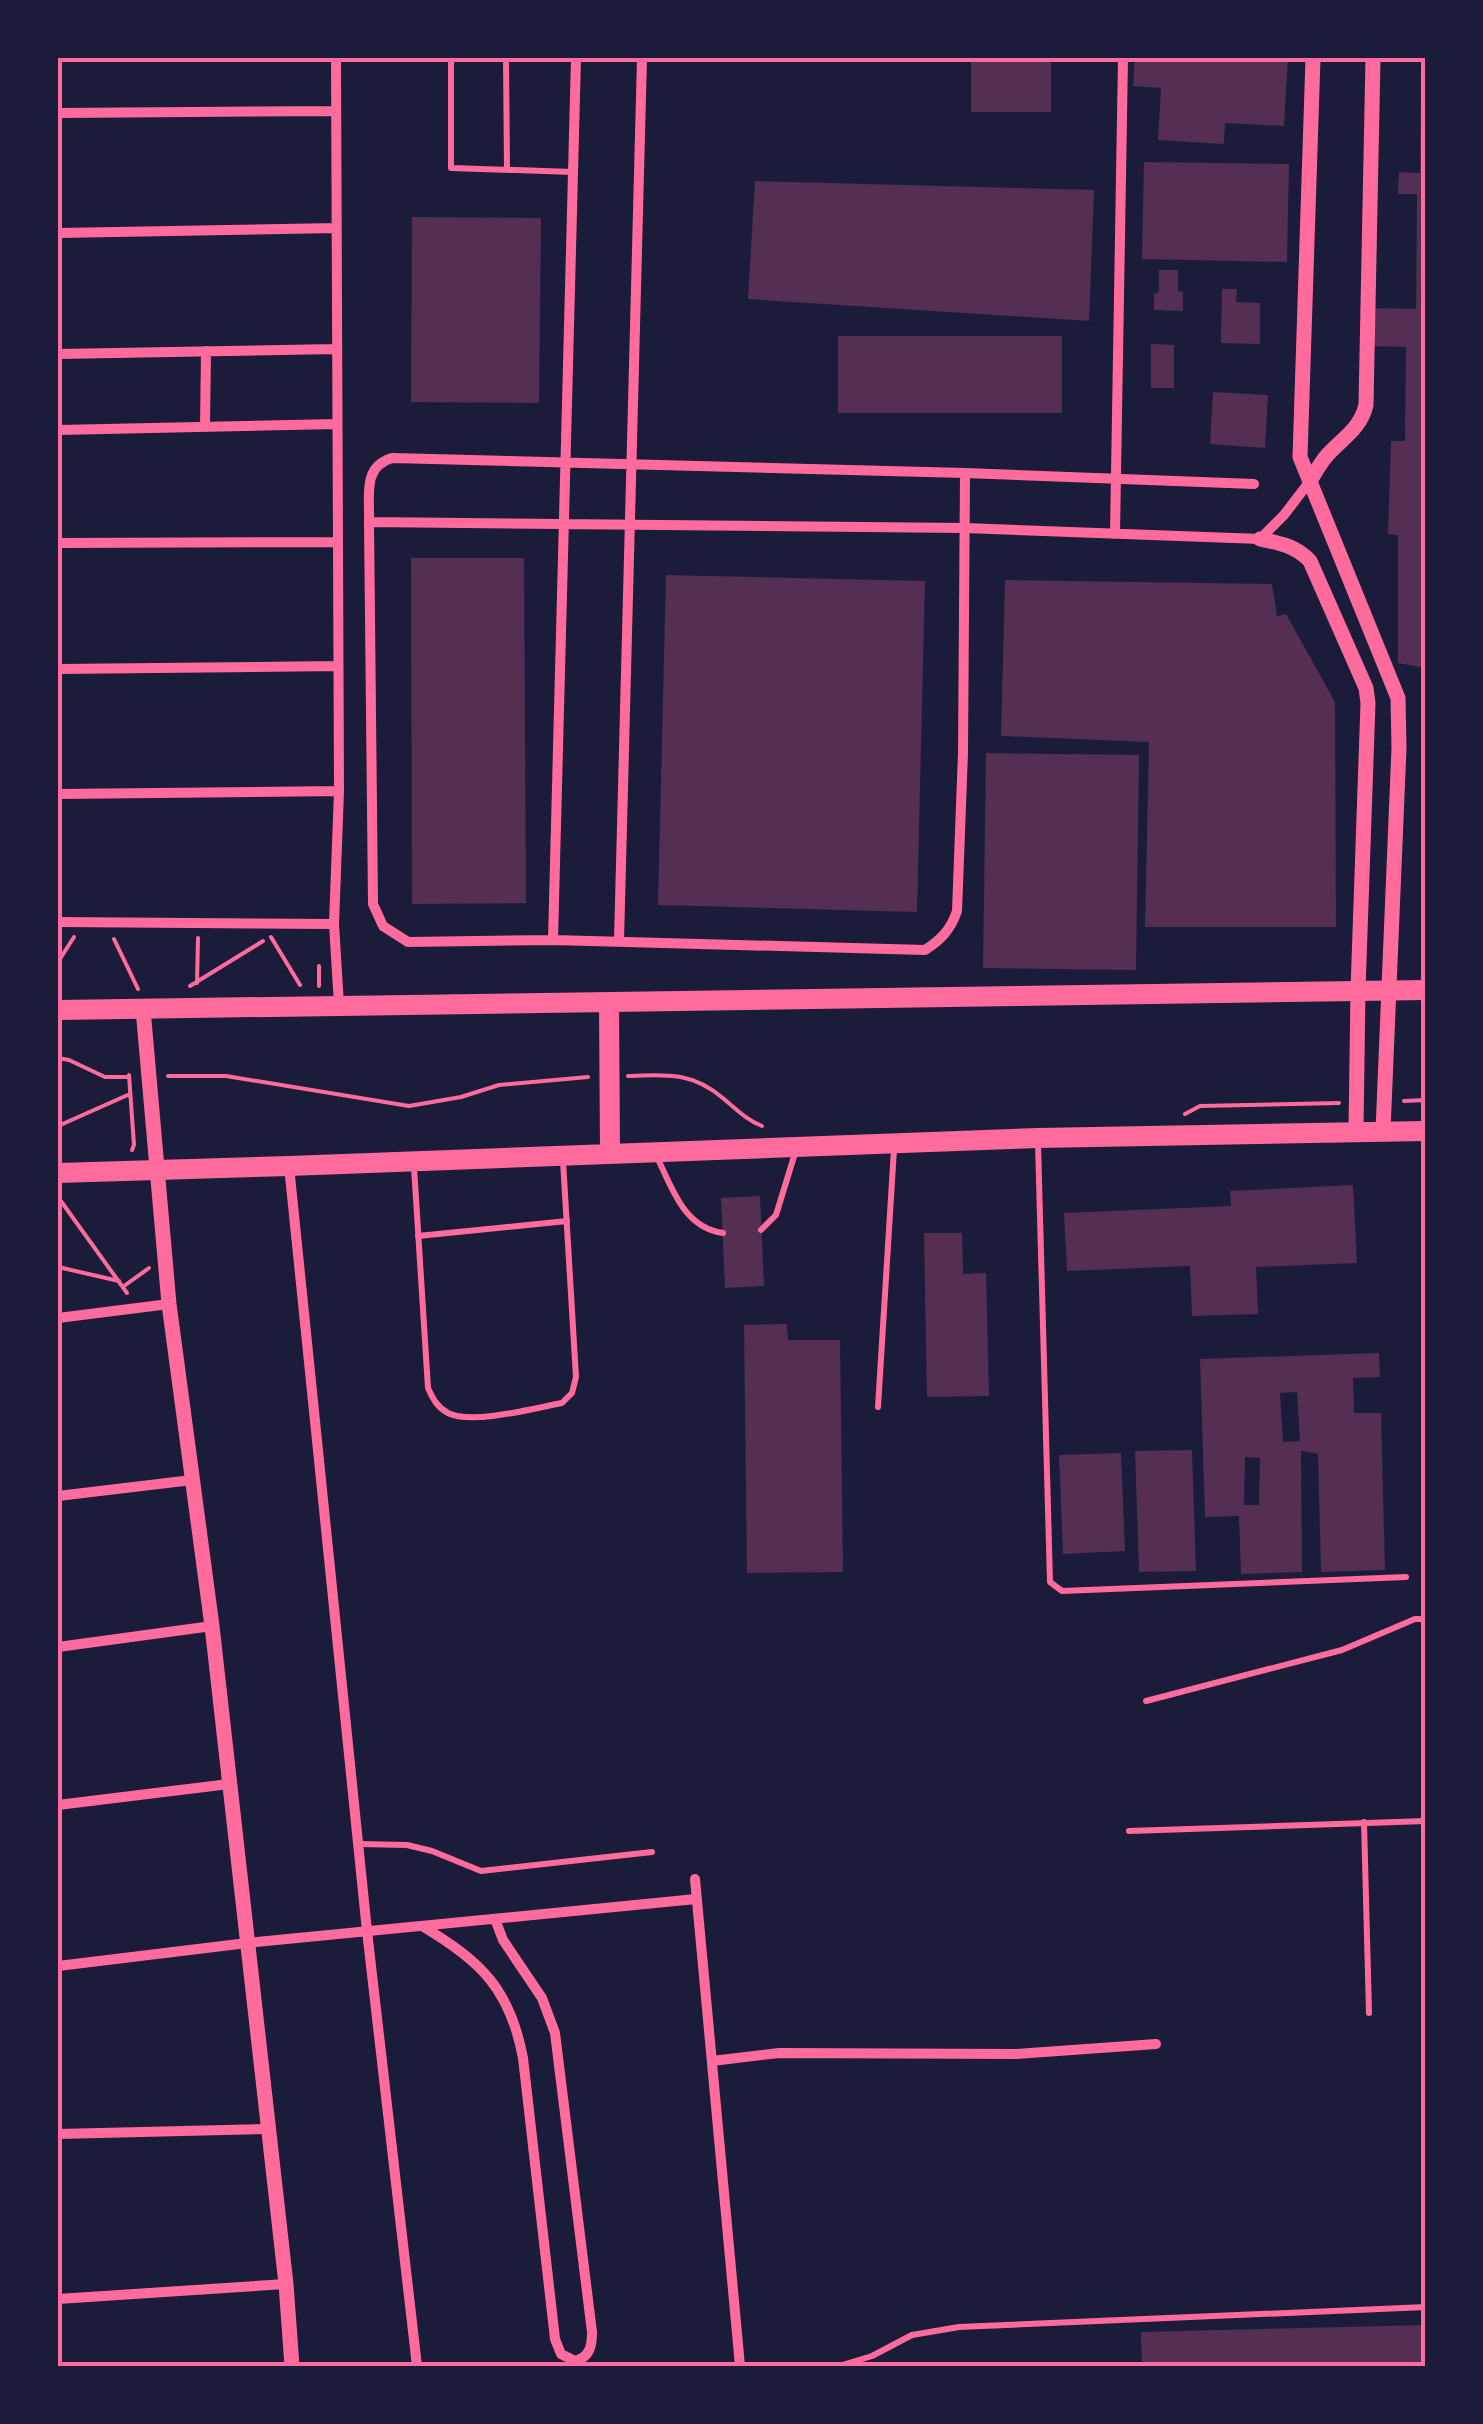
<svg xmlns="http://www.w3.org/2000/svg" width="1483" height="2424" viewBox="0 0 1483 2424" font-family="Barlow,sans-serif">
<rect width="100%" height="100%" fill="#1b1b3a"/>
<!-- building -->
<path fill="#542f53" fill-rule="evenodd" d="M 971,58 L 1051,58 L 1051,112 L 971,112 Z
M 1135,58 L 1288,58 L 1284,126 L 1225,123 L 1224,144 L 1158,140 L 1161,88 L 1133,86 Z
M 1421,58 L 1426,58 L 1426,668 L 1398,663 L 1398,535 L 1388,534 L 1391,441 L 1405,441 L 1406,347 L 1370,346 L 1371,308 L 1416,309 L 1417,194 L 1398,194 L 1399,172 L 1420,173 Z
M 1144,162 L 1289,164 L 1287,262 L 1142,259 Z
M 755,181 L 1094,190 L 1089,321 L 748,299 Z
M 412,217 L 541,218 L 539,403 L 411,402 Z
M 1159,270 L 1178,270 L 1178,291 L 1183,292 L 1183,311 L 1154,310 L 1154,294 L 1159,292 Z
M 1222,289 L 1237,289 L 1236,302 L 1260,303 L 1260,344 L 1221,343 Z
M 838,336 L 1062,336 L 1062,413 L 838,413 Z
M 1151,344 L 1174,345 L 1174,388 L 1151,388 Z
M 1213,392 L 1268,395 L 1265,448 L 1210,444 Z
M 411,558 L 524,558 L 526,903 L 412,904 Z
M 666,575 L 925,581 L 917,912 L 658,905 Z
M 1005,580 L 1272,584 L 1277,616 L 1286,614 L 1335,702 L 1336,927 L 1145,927 L 1149,742 L 1001,736 Z
M 986,753 L 1139,755 L 1136,970 L 983,968 Z
M 1353,1185 L 1357,1263 L 1256,1267 L 1258,1314 L 1192,1316 L 1190,1266 L 1067,1271 L 1064,1213 L 1231,1206 L 1230,1191 Z
M 760,1196 L 764,1286 L 725,1288 L 721,1198 Z
M 924,1233 L 962,1233 L 963,1274 L 986,1273 L 989,1396 L 927,1397 Z
M 787,1324 L 788,1340 L 840,1340 L 843,1572 L 747,1573 L 744,1325 Z
M 1379,1353 L 1380,1377 L 1353,1378 L 1354,1413 L 1381,1413 L 1385,1570 L 1321,1572 L 1318,1454 L 1301,1451 L 1302,1572 L 1241,1574 L 1239,1516 L 1205,1517 L 1200,1359 ZM 1297,1392 L 1300,1441 L 1283,1442 L 1280,1393 ZM 1245,1457 L 1260,1458 L 1259,1505 L 1244,1505 Z
M 1192,1450 L 1196,1571 L 1139,1572 L 1135,1451 Z
M 1121,1453 L 1125,1551 L 1063,1554 L 1059,1455 Z
M 1426,2325 L 1426,2366 L 1142,2366 L 1141,2332 Z"/>
<g fill="none" stroke-linecap="round" stroke-linejoin="round">
<!-- path -->
<path stroke="#ff6b9d" stroke-width="4" d="M 271,937 L 300,985
M 114,939 L 138,989
M 58,962 L 74,937
M 197,983 L 198,938
M 190,986 L 263,941
M 319,986 L 319,966
M 58,1058 L 69,1060 L 105,1077 L 129,1077
M 129,1075 L 134,1145 L 132,1150
M 168,1076 L 226,1076 L 409,1106 L 461,1097 L 499,1085 L 588,1077
M 628,1076 C 666,1074 693,1072 724,1099 C 737,1110 747,1120 762,1126
M 1404,1101 L 1426,1100
M 1185,1114 L 1200,1106 L 1339,1103
M 58,1126 L 130,1094
M 58,1197 L 127,1293
M 58,1267 L 119,1281
M 124,1286 L 149,1268"/>
<!-- service -->
<path stroke="#ff6b9d" stroke-width="6" d="M 451,58 L 451,168 L 573,172
M 506,58 L 507,170
M 1038,1143 L 1050,1582 L 1062,1591 L 1406,1577
M 657,1157 C 672,1188 684,1228 723,1233
M 414,1167 L 428,1388 C 433,1399 437,1407 448,1413 C 472,1425 535,1408 562,1403 L 572,1393 L 576,1377 L 563,1161
M 761,1230 L 776,1215 L 796,1150
M 418,1236 L 567,1221
M 878,1407 L 894,1149
M 1146,1701 L 1342,1650 L 1415,1619 L 1426,1619
M 1364,1822 L 1369,2013
M 1129,1831 L 1426,1821
M 359,1844 L 407,1845 L 432,1851 L 481,1871 L 652,1852
M 839,2366 L 872,2356 L 912,2335 L 959,2327 L 1426,2307"/>
<!-- minor -->
<path stroke="#ff6b9d" stroke-width="10" d="M 336,58 L 339,791 L 334,924 L 339,1005
M 58,113 L 336,111
M 58,233 L 336,228
M 58,354 L 337,349
M 205,427 L 206,351
M 58,430 L 337,424
M 965,473 L 963,753 L 957,911 C 951,929 941,940 925,950 L 553,940 L 408,942 L 383,926 L 373,904 L 369,522 C 370,496 362,467 392,458 L 965,473 L 1254,484
M 369,522 L 964,528 L 1260,539 L 1284,515 L 1310,481
M 1115,534 L 1123,58
M 58,543 L 338,542
M 58,669 L 338,666
M 58,794 L 339,791
M 58,922 L 334,924
M 553,940 L 576,58
M 619,941 L 642,58
M 289,1166 L 367,1931 L 417,2366
M 58,1318 L 169,1304
M 58,1496 L 192,1480
M 58,1647 L 212,1626
M 58,1805 L 229,1784
M 695,1879 L 740,2366
M 422,1926 C 481,1961 510,1989 523,2058 L 555,2339 L 561,2354 L 575,2361 C 590,2357 592,2346 592,2332 L 555,2033 L 542,1998 L 503,1940 L 495,1919
M 58,1966 L 247,1943 L 696,1899
M 712,2061 L 779,2053 L 1016,2054 L 1156,2044
M 58,2134 L 268,2129
M 58,2299 L 286,2284"/>
<!-- tertiary -->
<path stroke="#ff6b9d" stroke-width="15" d="M 1313,58 L 1300,457 L 1398,698 L 1399,748 L 1383,1131
M 1310,481 C 1314,474 1319,466 1324,459 C 1339,440 1360,431 1366,405 L 1373,58
M 1260,539 C 1280,543 1296,546 1310,561 L 1366,688 L 1368,703 L 1358,990 L 1356,1131
M 143,1009 L 169,1304 L 212,1626 L 286,2284 L 292,2366"/>
<!-- primary -->
<path stroke="#ff6b9d" stroke-width="20" d="M 609,1002 L 610,1153
M 58,1010 L 1426,990
M 58,1173 L 289,1166 L 1038,1138 L 1426,1131"/>
</g>
<!-- border -->
<rect width="1483" height="2424" fill="none" stroke="#1b1b3a" stroke-width="120"/>
<rect x="60" y="60" width="1363" height="2304" fill="none" stroke="#ff6b9d" stroke-width="4"/>
</svg>
